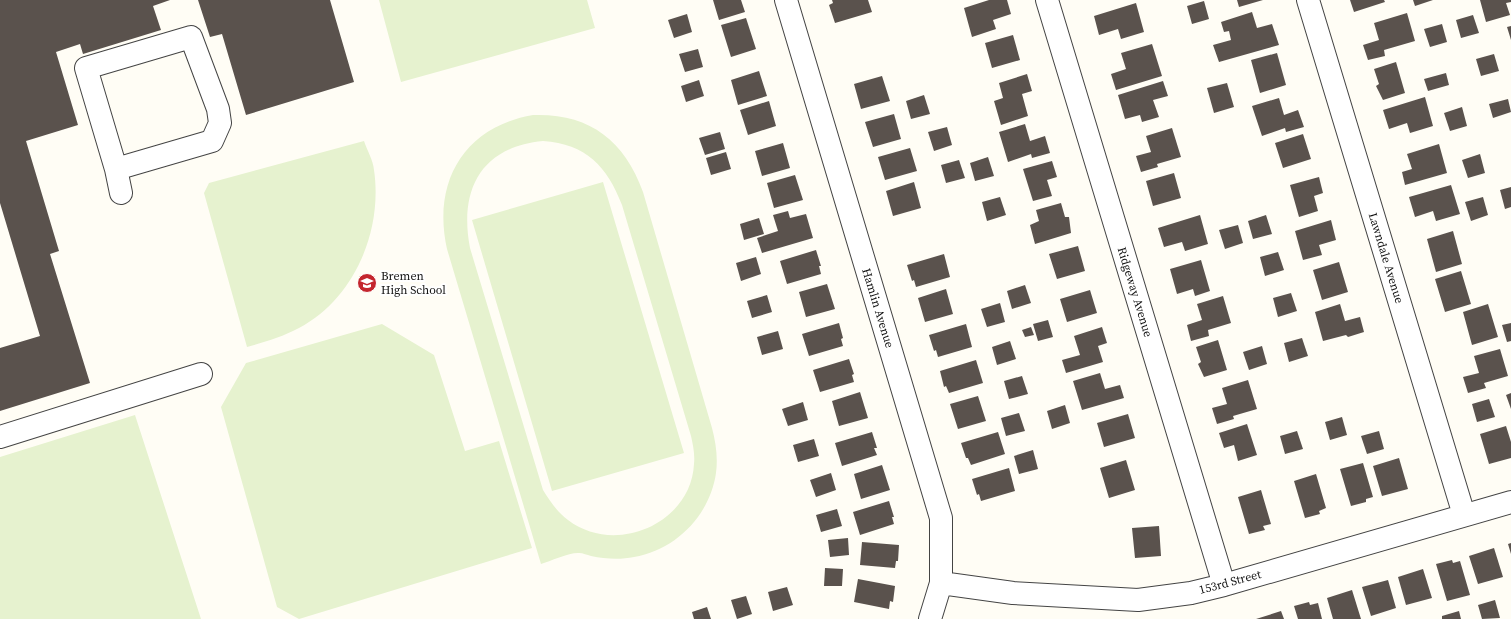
<svg xmlns="http://www.w3.org/2000/svg" width="1511" height="619" viewBox="0 0 1511 619" font-family="'Source Serif 4',serif">
<rect width="100%" height="100%" fill="#fffdf5"/>
<!-- pitch -->
<path fill="#e6f2cf" fill-rule="evenodd" d="M 379,0 L 587,0 L 595,28 L 401,82 Z
M 533,115 C 588,113 624,139 643,192 L 712,428 C 716,443 718,458 716,473 C 710,515 676,550 634,557 C 620,560 605,559 591,556 C 587,555 583,553 579,553 C 571,552 550,561 541,564 L 447,249 C 432,182 464,127 533,115 ZM 543,141 C 586,144 607,166 622,205 L 691,436 C 693,445 695,454 694,464 C 691,524 615,556 568,520 C 557,512 550,501 543,490 L 470,248 C 459,191 480,147 543,141 Z
M 364,141 C 367,150 373,160 374,170 C 383,231 354,299 299,328 C 282,337 265,342 247,347 L 204,193 L 209,183 Z
M 603,182 L 684,453 L 552,491 L 472,220 Z
M 382,324 L 434,355 L 465,451 L 499,441 L 532,548 L 299,619 L 277,607 L 221,407 L 246,363 Z
M 135,415 L 201,619 L 0,619 L 0,457 Z"/>
<!-- building -->
<path fill="#5a524d" d="M 0,0 L 170,0 L 153,6 L 161,30 L 83,54 L 80,44 L 56,52 L 78,125 L 26,141 L 59,251 L 50,254 L 90,383 L 0,411 L 0,348 L 40,336 L 0,203 Z
M 198,0 L 330,0 L 354,82 L 246,115 L 222,34 L 210,37 Z
M 713,0 L 741,0 L 745,12 L 719,20 Z
M 832,0 L 868,0 L 872,12 L 835,23 L 829,5 L 833,3 Z
M 989,0 L 1007,0 L 1011,14 L 993,20 L 996,29 L 972,37 L 964,8 Z
M 1237,0 L 1263,0 L 1239,7 Z
M 1350,0 L 1384,0 L 1385,2 L 1354,12 Z
M 1413,0 L 1433,0 L 1415,6 Z
M 1480,0 L 1511,0 L 1511,2 L 1506,3 L 1510,15 L 1486,22 Z
M 1204,1 L 1209,19 L 1192,24 L 1187,6 Z
M 1136,3 L 1144,32 L 1121,39 L 1118,29 L 1099,35 L 1094,16 Z
M 1252,12 L 1257,28 L 1272,24 L 1279,45 L 1219,62 L 1213,45 L 1231,40 L 1229,31 L 1224,32 L 1221,22 Z
M 1407,13 L 1415,41 L 1384,50 L 1385,56 L 1368,60 L 1363,45 L 1379,40 L 1374,23 Z
M 687,14 L 692,32 L 674,38 L 668,20 Z
M 1473,15 L 1479,33 L 1461,38 L 1456,20 Z
M 746,18 L 756,49 L 731,57 L 721,25 Z
M 1442,24 L 1447,42 L 1430,47 L 1424,29 Z
M 1511,26 L 1511,40 L 1507,27 Z
M 1013,35 L 1020,60 L 992,68 L 985,43 Z
M 1152,44 L 1162,76 L 1116,90 L 1111,74 L 1126,69 L 1121,53 Z
M 698,49 L 703,67 L 685,72 L 679,54 Z
M 1277,53 L 1286,85 L 1260,93 L 1251,60 Z
M 1494,54 L 1499,71 L 1481,76 L 1476,59 Z
M 1396,62 L 1405,93 L 1383,100 L 1376,86 L 1379,84 L 1374,69 Z
M 759,71 L 767,96 L 738,105 L 731,80 Z
M 1446,73 L 1449,85 L 1428,91 L 1424,79 Z
M 1027,74 L 1032,91 L 1022,94 L 1028,116 L 1001,125 L 994,101 L 1003,98 L 999,83 Z
M 882,76 L 890,101 L 861,109 L 854,84 Z
M 699,80 L 704,96 L 686,102 L 681,86 Z
M 1163,81 L 1168,96 L 1153,100 L 1159,117 L 1142,122 L 1140,115 L 1125,119 L 1118,95 Z
M 1227,83 L 1234,107 L 1214,113 L 1207,88 Z
M 924,95 L 930,114 L 911,119 L 906,101 Z
M 1425,97 L 1433,126 L 1410,133 L 1407,123 L 1389,129 L 1383,110 Z
M 1279,98 L 1284,115 L 1298,110 L 1304,127 L 1286,132 L 1285,128 L 1262,136 L 1252,106 Z
M 1508,99 L 1511,112 L 1493,118 L 1489,104 Z
M 769,101 L 776,126 L 748,135 L 740,110 Z
M 1462,107 L 1467,126 L 1450,131 L 1444,113 Z
M 894,114 L 901,139 L 873,147 L 865,122 Z
M 1025,124 L 1030,141 L 1045,136 L 1050,153 L 1032,158 L 1031,154 L 1008,162 L 999,132 Z
M 947,127 L 952,145 L 934,151 L 928,132 Z
M 1172,128 L 1181,157 L 1157,164 L 1158,167 L 1141,172 L 1136,156 L 1151,152 L 1146,136 Z
M 720,132 L 725,149 L 705,155 L 699,138 Z
M 1303,134 L 1311,159 L 1283,168 L 1275,143 Z
M 783,143 L 790,168 L 762,176 L 755,151 Z
M 1439,144 L 1447,173 L 1405,185 L 1402,172 L 1412,169 L 1407,154 Z
M 910,148 L 917,171 L 885,180 L 878,157 Z
M 726,152 L 731,169 L 711,175 L 706,158 Z
M 1480,154 L 1485,173 L 1468,178 L 1462,160 Z
M 988,157 L 994,176 L 975,181 L 970,163 Z
M 959,160 L 965,178 L 946,183 L 941,165 Z
M 1052,161 L 1057,177 L 1047,180 L 1052,196 L 1033,201 L 1023,169 Z
M 1174,173 L 1181,198 L 1153,206 L 1146,181 Z
M 795,175 L 803,200 L 774,208 L 767,183 Z
M 1319,177 L 1323,193 L 1314,196 L 1318,211 L 1299,217 L 1290,185 Z
M 914,182 L 921,208 L 893,216 L 886,191 Z
M 1451,185 L 1460,214 L 1436,221 L 1433,211 L 1415,217 L 1409,197 Z
M 1511,187 L 1511,207 L 1505,209 L 1500,190 Z
M 1000,197 L 1006,215 L 987,221 L 982,202 Z
M 1483,197 L 1488,215 L 1471,221 L 1465,202 Z
M 1061,203 L 1065,217 L 1069,217 L 1071,233 L 1035,244 L 1030,225 L 1039,221 L 1036,210 Z
M 788,211 L 790,218 L 806,214 L 813,238 L 762,253 L 757,238 L 778,231 L 773,215 Z
M 1200,215 L 1208,244 L 1185,251 L 1182,242 L 1164,247 L 1158,228 Z
M 1266,215 L 1272,234 L 1253,239 L 1248,221 Z
M 759,218 L 764,234 L 744,240 L 740,224 Z
M 1331,220 L 1336,240 L 1319,245 L 1322,255 L 1303,260 L 1295,231 Z
M 1238,225 L 1243,243 L 1225,249 L 1219,230 Z
M 1453,231 L 1462,264 L 1436,272 L 1427,239 Z
M 1078,246 L 1085,271 L 1057,279 L 1049,254 Z
M 816,250 L 821,266 L 819,266 L 821,274 L 787,284 L 780,261 Z
M 1278,252 L 1284,270 L 1265,276 L 1260,257 Z
M 944,254 L 950,277 L 916,287 L 914,280 L 912,281 L 907,265 Z
M 756,257 L 761,274 L 741,281 L 736,263 Z
M 1201,260 L 1210,291 L 1195,296 L 1193,289 L 1177,294 L 1170,269 Z
M 1339,262 L 1348,292 L 1322,300 L 1313,270 Z
M 1461,271 L 1471,304 L 1445,312 L 1435,279 Z
M 827,284 L 835,309 L 806,317 L 799,292 Z
M 1025,285 L 1031,303 L 1012,309 L 1007,291 Z
M 946,289 L 953,314 L 925,322 L 918,298 Z
M 1090,290 L 1097,313 L 1067,322 L 1060,299 Z
M 1291,293 L 1297,311 L 1278,317 L 1273,298 Z
M 767,295 L 772,312 L 752,318 L 747,301 Z
M 1223,296 L 1231,323 L 1208,330 L 1209,336 L 1191,341 L 1187,325 L 1202,320 L 1197,304 Z
M 1000,303 L 1005,322 L 987,327 L 981,309 Z
M 1340,304 L 1345,321 L 1360,317 L 1364,332 L 1348,337 L 1346,335 L 1323,341 L 1315,312 Z
M 1488,304 L 1498,337 L 1472,345 L 1463,312 Z
M 1048,320 L 1053,337 L 1038,341 L 1033,324 Z
M 839,323 L 843,338 L 841,339 L 843,346 L 809,356 L 802,334 Z
M 1511,323 L 1511,341 L 1507,342 L 1502,325 Z
M 966,324 L 972,347 L 938,357 L 936,350 L 934,351 L 929,335 Z
M 1031,327 L 1034,335 L 1025,337 L 1022,330 Z
M 1102,327 L 1107,343 L 1098,346 L 1103,362 L 1066,373 L 1062,360 L 1080,355 L 1074,336 Z
M 778,331 L 783,349 L 762,355 L 757,337 Z
M 1302,338 L 1308,356 L 1289,362 L 1284,343 Z
M 1218,340 L 1227,370 L 1204,377 L 1198,364 L 1201,362 L 1196,347 Z
M 1010,341 L 1016,359 L 997,365 L 992,347 Z
M 1262,346 L 1267,364 L 1249,370 L 1243,352 Z
M 1500,349 L 1508,376 L 1484,383 L 1486,388 L 1468,393 L 1463,377 L 1479,373 L 1474,356 Z
M 849,359 L 854,374 L 852,375 L 854,382 L 820,392 L 813,370 Z
M 976,360 L 983,383 L 949,393 L 946,386 L 944,387 L 940,371 Z
M 1100,373 L 1105,389 L 1120,385 L 1124,398 L 1082,410 L 1073,381 Z
M 1022,376 L 1028,394 L 1009,399 L 1004,381 Z
M 1248,380 L 1257,409 L 1233,416 L 1234,419 L 1217,424 L 1212,408 L 1227,404 L 1222,388 Z
M 860,392 L 868,418 L 839,426 L 832,401 Z
M 1511,393 L 1511,409 L 1506,395 Z
M 978,396 L 986,421 L 958,429 L 950,404 Z
M 1489,399 L 1495,417 L 1477,422 L 1472,404 Z
M 803,402 L 808,420 L 788,426 L 782,409 Z
M 1065,405 L 1070,423 L 1052,429 L 1047,411 Z
M 1019,413 L 1025,431 L 1006,436 L 1001,418 Z
M 1128,414 L 1135,438 L 1104,447 L 1097,423 Z
M 1342,417 L 1347,435 L 1330,440 L 1325,422 Z
M 1247,424 L 1257,455 L 1238,461 L 1234,445 L 1224,448 L 1219,433 Z
M 1506,426 L 1511,442 L 1511,458 L 1489,464 L 1480,434 Z
M 1297,431 L 1303,449 L 1285,454 L 1280,436 Z
M 1379,431 L 1384,449 L 1367,454 L 1361,436 Z
M 872,432 L 877,448 L 874,448 L 877,455 L 842,466 L 835,443 Z
M 998,432 L 1005,454 L 971,465 L 968,458 L 966,458 L 961,443 Z
M 814,439 L 819,456 L 798,462 L 793,445 Z
M 1033,450 L 1038,469 L 1019,474 L 1014,456 Z
M 1399,458 L 1408,489 L 1382,496 L 1373,466 Z
M 1126,460 L 1135,490 L 1109,498 L 1100,468 Z
M 1363,463 L 1373,497 L 1366,499 L 1366,502 L 1351,506 L 1340,469 Z
M 882,465 L 890,490 L 861,499 L 854,474 Z
M 1009,468 L 1015,491 L 981,501 L 979,494 L 977,495 L 972,479 Z
M 831,473 L 836,490 L 816,497 L 810,480 Z
M 1316,474 L 1326,508 L 1319,511 L 1320,514 L 1305,518 L 1294,481 Z
M 1261,490 L 1271,524 L 1263,526 L 1265,530 L 1249,534 L 1238,497 Z
M 889,501 L 894,517 L 892,517 L 894,524 L 860,535 L 853,512 Z
M 837,509 L 842,526 L 821,532 L 816,515 Z
M 1159,526 L 1161,556 L 1135,558 L 1132,528 Z
M 848,538 L 849,555 L 830,557 L 828,540 Z
M 862,542 L 899,545 L 898,561 L 896,561 L 895,568 L 860,565 Z
M 1511,543 L 1511,554 L 1508,544 Z
M 1494,548 L 1503,577 L 1478,584 L 1469,556 Z
M 1452,560 L 1453,563 L 1460,561 L 1470,595 L 1447,601 L 1436,564 Z
M 825,568 L 843,569 L 842,586 L 824,586 Z
M 1423,569 L 1432,598 L 1406,605 L 1398,577 Z
M 858,579 L 895,586 L 893,602 L 890,601 L 889,609 L 854,602 Z
M 1388,580 L 1396,608 L 1371,616 L 1362,587 Z
M 787,587 L 793,605 L 773,611 L 768,592 Z
M 1352,590 L 1361,619 L 1333,619 L 1327,598 Z
M 746,596 L 752,614 L 737,619 L 731,600 Z
M 1495,600 L 1500,618 L 1482,619 L 1478,605 Z
M 1309,602 L 1310,605 L 1318,603 L 1322,619 L 1298,619 L 1294,606 Z
M 707,607 L 711,619 L 694,619 L 692,612 Z
M 1281,611 L 1284,619 L 1256,619 Z
M 1459,611 L 1461,619 L 1442,619 L 1442,616 Z"/>
<g fill="none" stroke-linecap="round" stroke-linejoin="round">
<!-- minor casing -->
<g stroke="#444" stroke-width="24">
<path id="minor" d="M 786,0 L 941,518 L 941,583 L 930,619
M 1047,0 L 1224,585
M 1308,0 L 1464,515
M 116,169 L 212,141 L 220,123 L 218,109 L 191,37 L 86,68 L 116,169 L 121,193
M 0,437 L 201,374
M 941,583 L 1013,593 L 1138,600 L 1191,593 L 1224,585 L 1511,502"/>
</g>
<!-- minor -->
<use href="#minor" stroke="#fff" stroke-width="22"/>
</g>
<!-- icons -->
<defs>
<g id="school-disc" transform="scale(1)"><circle r="9.5" fill="#c4262e" stroke="#fff"/><path d="M0-5L7-2L0 1L-7-2ZM-4 1L0 2.5L4 1V4Q0 6-4 4Z" fill="#fff"/></g>
</defs>
<g fill-rule="evenodd">
<use href="#school-disc" x="367" y="283"/>
</g>
<g text-anchor="middle" dominant-baseline="central" stroke-width="4" stroke-linejoin="round" paint-order="stroke">
<!-- street labels -->
<g font-size="12" fill="#111" stroke="#fff">
<text transform="translate(1386 258) rotate(73)">Lawndale Avenue</text>
<text transform="translate(1135 292) rotate(73)">Ridgeway Avenue</text>
<text transform="translate(878 308) rotate(73)">Hamlin Avenue</text>
<text transform="translate(1230 582) rotate(-15)">153rd Street</text>
</g>
<!-- poi labels -->
<g font-size="12" fill="#111" stroke="#fff" text-anchor="start">
<text x="381" y="276">Bremen<tspan x="381" dy="14">High School</tspan></text>
</g>
</g>
</svg>
